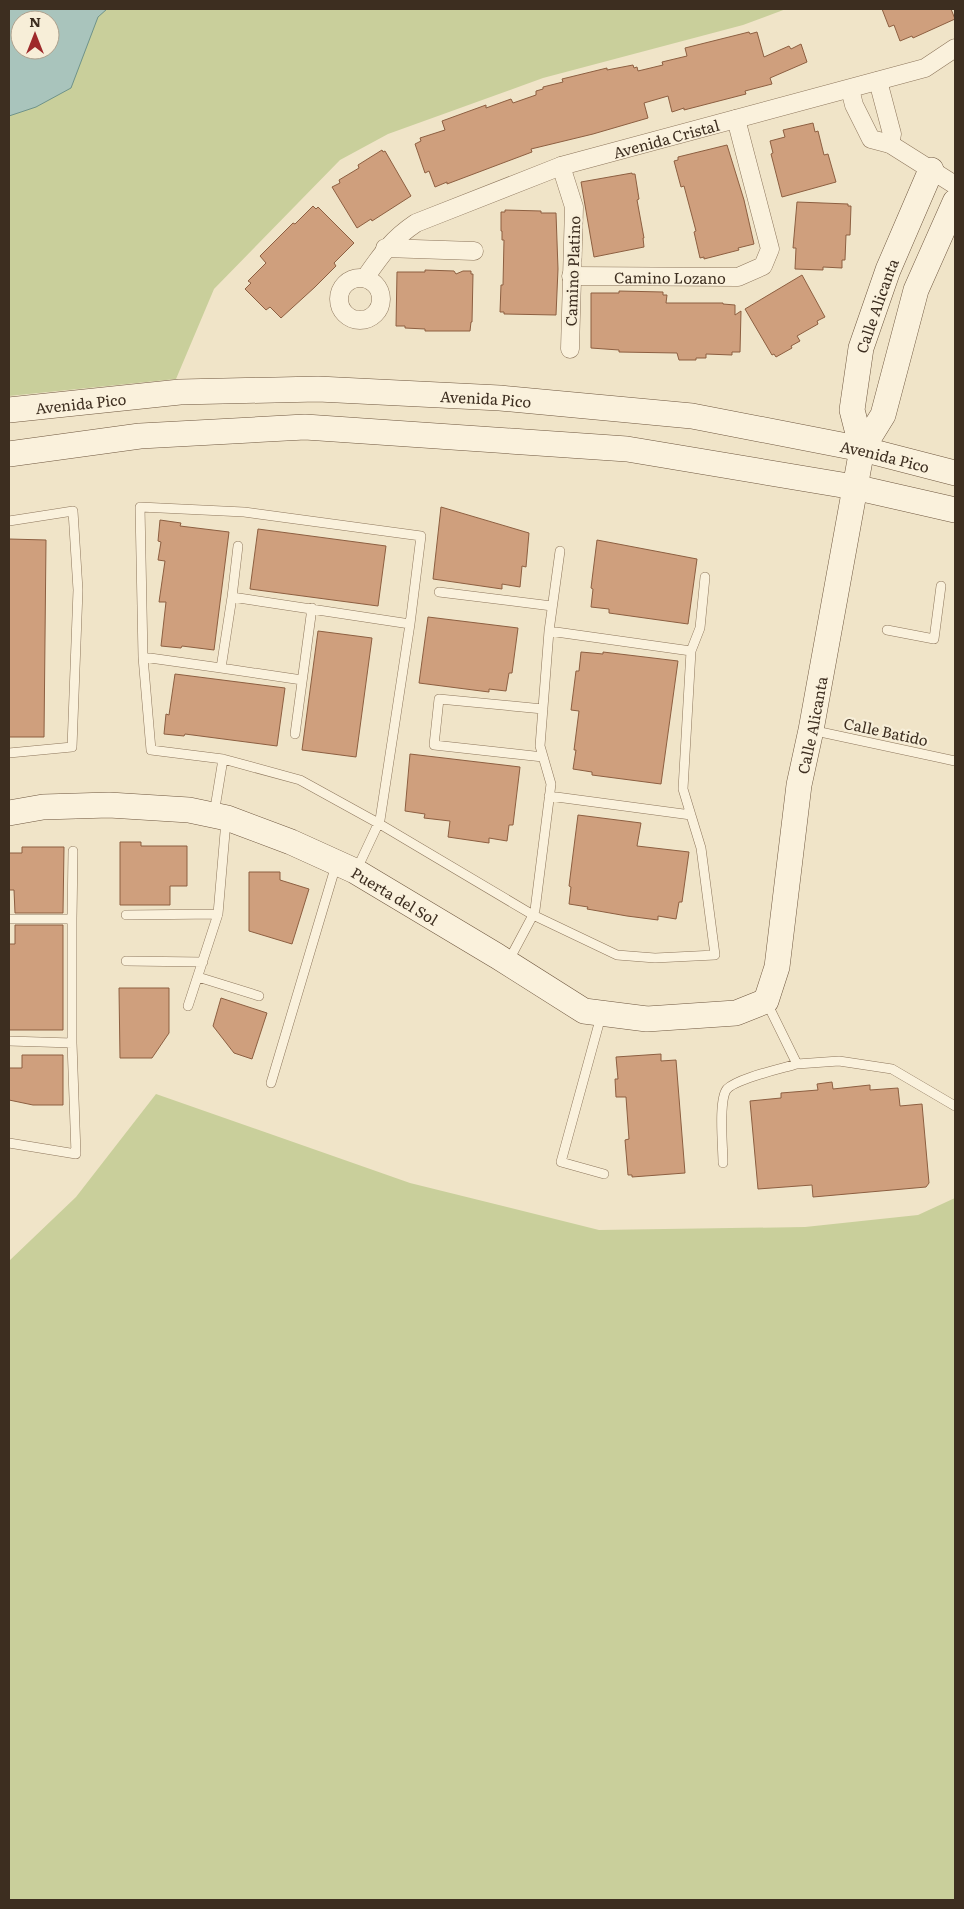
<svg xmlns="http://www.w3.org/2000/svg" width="964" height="1909" viewBox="0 0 964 1909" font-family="Literata,serif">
<rect width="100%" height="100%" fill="#f0e4c8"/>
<!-- green -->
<path fill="#c9cf9b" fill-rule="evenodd" d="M 9,9 L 786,9 L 743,25 L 543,78 L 388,134 L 340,160 L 214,289 L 176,379 L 9,396 ZM 20,20 L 50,20 L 50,50 L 20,50 Z
M 156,1094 L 410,1183 L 599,1230 L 805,1227 L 918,1215 L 955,1198 L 955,1900 L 9,1900 L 9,1261 L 76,1197 Z"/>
<!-- water -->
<path fill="#a9c4bc" stroke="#6f938a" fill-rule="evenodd" d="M 9,9 L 107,9 L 98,17 L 71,88 L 36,107 L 9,116 ZM 20,20 L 50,20 L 50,50 L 20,50 Z"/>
<!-- building -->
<path fill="#cf9f7d" stroke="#8d5f41" d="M 882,9 L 951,9 L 955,19 L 913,38 L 912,36 L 900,41 L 894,25 L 889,27 Z
M 749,32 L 750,34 L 757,32 L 764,57 L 789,46 L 791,49 L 801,44 L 807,62 L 770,78 L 772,84 L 745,91 L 746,94 L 684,110 L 684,108 L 672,112 L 668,96 L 644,103 L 648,118 L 593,134 L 531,149 L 532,152 L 447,184 L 447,182 L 435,187 L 429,171 L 425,173 L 415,144 L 421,141 L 420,138 L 445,130 L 442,121 L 486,105 L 486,108 L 511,99 L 513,103 L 536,95 L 536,91 L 543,89 L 543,87 L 563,82 L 562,79 L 607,68 L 607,70 L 633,65 L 634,68 L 637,67 L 638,71 L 663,65 L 662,62 L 687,56 L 685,48 Z
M 813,123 L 815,132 L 818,131 L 824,155 L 828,154 L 836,182 L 782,197 L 771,154 L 773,153 L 770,141 L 785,137 L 783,130 Z
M 727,145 L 744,200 L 754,244 L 738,248 L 739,250 L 704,259 L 704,257 L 700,258 L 694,232 L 696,231 L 684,186 L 681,187 L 674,161 L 678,160 L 678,157 Z
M 382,150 L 383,152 L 385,151 L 411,196 L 372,221 L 371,219 L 357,228 L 332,187 L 340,183 L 339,180 L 359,168 L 358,165 Z
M 632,173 L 632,174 L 635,174 L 639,199 L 637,200 L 644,238 L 643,238 L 644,247 L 594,257 L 581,182 Z
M 797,202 L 848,204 L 848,206 L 851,206 L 850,235 L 846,235 L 845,260 L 842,260 L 842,268 L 823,267 L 823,270 L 795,269 L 796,248 L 793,248 Z
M 313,206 L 316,209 L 318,207 L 354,243 L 334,263 L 336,266 L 315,287 L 281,318 L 270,307 L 266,310 L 245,289 L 251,283 L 248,281 L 266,263 L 260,256 L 293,223 L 295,224 Z
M 505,210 L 541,211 L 541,213 L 556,213 L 558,269 L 556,315 L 504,314 L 504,312 L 500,312 L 501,285 L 503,285 L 504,240 L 502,240 L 502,231 L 501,231 L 501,212 L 505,212 Z
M 425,270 L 454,271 L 456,274 L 463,271 L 471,271 L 471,274 L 473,274 L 472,322 L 471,322 L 470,331 L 425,331 L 425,329 L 405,328 L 405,326 L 396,326 L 397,272 L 425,272 Z
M 802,275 L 825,317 L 817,321 L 818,324 L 797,336 L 800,341 L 791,346 L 792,348 L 776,357 L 774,354 L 772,355 L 745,309 Z
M 619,291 L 663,292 L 663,295 L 667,295 L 666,303 L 723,303 L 723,304 L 735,305 L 735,315 L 741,311 L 740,352 L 732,352 L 732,355 L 706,354 L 706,358 L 696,358 L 696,360 L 679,360 L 677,353 L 619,352 L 619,350 L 591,348 L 591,293 L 619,293 Z
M 441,507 L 529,533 L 526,567 L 522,566 L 520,587 L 502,584 L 502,589 L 433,579 Z
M 160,520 L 181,523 L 180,526 L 229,532 L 214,650 L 182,646 L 181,648 L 161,646 L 166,602 L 159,602 L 165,561 L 158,560 L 161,542 L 158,541 Z
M 258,529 L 386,546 L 378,606 L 250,589 Z
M 9,539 L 46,540 L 44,737 L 9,737 Z
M 597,540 L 697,559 L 688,624 L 609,613 L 609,609 L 591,607 L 593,589 L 591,588 Z
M 428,617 L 518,628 L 512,673 L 509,673 L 506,691 L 489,689 L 489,692 L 419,683 Z
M 318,631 L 372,638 L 356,757 L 302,750 Z
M 581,652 L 603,654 L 603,652 L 678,661 L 661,784 L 592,775 L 592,772 L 573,769 L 576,750 L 574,750 L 579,711 L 571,710 L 576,671 L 579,671 Z
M 175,674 L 285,688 L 277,746 L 185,734 L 184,736 L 164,734 L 166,714 L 169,715 Z
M 410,754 L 520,767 L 513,825 L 509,825 L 507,841 L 489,838 L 489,843 L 448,837 L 450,821 L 424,818 L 425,814 L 405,811 Z
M 578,815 L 641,823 L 637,846 L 689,852 L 682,902 L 679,902 L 676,919 L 658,916 L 658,920 L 627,916 L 587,909 L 588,907 L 569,904 L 571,887 L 569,886 Z
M 120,842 L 141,842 L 141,846 L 187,846 L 187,886 L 170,886 L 170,905 L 120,905 Z
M 22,847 L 64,847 L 63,913 L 15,913 L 14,890 L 9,890 L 9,853 L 22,853 Z
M 249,872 L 280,872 L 280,880 L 309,889 L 292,944 L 249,931 Z
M 15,925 L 63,925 L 63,1030 L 9,1030 L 9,944 L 15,944 Z
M 119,988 L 169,988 L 169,1033 L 152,1058 L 120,1058 Z
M 221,998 L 267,1013 L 252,1059 L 234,1053 L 213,1026 Z
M 661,1054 L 661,1061 L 676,1060 L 685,1173 L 632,1177 L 632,1175 L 628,1175 L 625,1140 L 629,1139 L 626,1097 L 616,1097 L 615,1079 L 618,1079 L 616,1057 Z
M 22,1055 L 63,1055 L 63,1105 L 33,1105 L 9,1100 L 9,1068 L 22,1068 Z
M 832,1082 L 833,1089 L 870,1085 L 870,1090 L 898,1088 L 900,1106 L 922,1104 L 929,1183 L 926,1187 L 813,1197 L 812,1185 L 758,1189 L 750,1101 L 781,1098 L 781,1093 L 818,1090 L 817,1084 Z"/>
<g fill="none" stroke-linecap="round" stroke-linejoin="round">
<!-- lane casing -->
<g stroke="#8d765c" stroke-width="10">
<path id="lane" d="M 9,521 L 73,511 L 78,590 L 72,747 L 9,753
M 439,592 L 552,606
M 232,597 L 238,546
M 887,630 L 934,639 L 941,586
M 549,631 L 560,551
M 691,651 L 700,628 L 705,577
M 143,657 L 221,668 L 232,597 L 410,624
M 221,668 L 302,680
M 543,709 L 439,699 L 434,745 L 543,757
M 811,730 L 955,761
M 295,734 L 312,608
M 223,759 L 300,780 L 378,823 L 533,915 L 617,955 L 655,958 L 715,955 L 701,848 L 683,789 L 691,651 L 549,631 L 540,746 L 551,784 L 535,910 L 533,915 L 508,962
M 549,796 L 691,815
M 214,814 L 223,759 L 151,750 L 143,657 L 140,507 L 244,512 L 421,536 L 410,624 L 380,820 L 357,869
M 126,915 L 218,914
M 9,919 L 72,919 L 72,1043 L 76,1154 L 9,1143
M 72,919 L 73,851
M 126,961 L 203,962
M 198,977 L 259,996
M 767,1003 L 797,1064 L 839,1061 L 892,1069 L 955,1106
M 188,1006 L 218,914 L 226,821
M 601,1016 L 561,1162 L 604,1174
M 9,1041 L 72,1043
M 271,1083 L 336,865
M 723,1163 C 723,1147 718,1100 727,1089 C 738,1078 780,1069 797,1064"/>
</g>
<!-- street casing -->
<g stroke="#8d765c" stroke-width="19">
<g id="street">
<path d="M 878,81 L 892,134 L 890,144"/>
<path d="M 850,89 L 854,105 L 871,139 L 890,144 L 955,185"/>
<path d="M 561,166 L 574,207 L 570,349"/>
<path d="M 385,248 L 474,251"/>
<path id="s1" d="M 571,276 L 738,277 L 763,266 L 770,249 L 736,119"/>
<circle cx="360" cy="299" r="21"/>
<path id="s2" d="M 365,278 C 381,255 392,239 416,223 L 561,166 L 925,68 L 955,48"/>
</g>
</g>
<!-- secondary casing -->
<g stroke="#6f573f" stroke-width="26">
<g id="secondary">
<path id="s3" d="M 9,410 L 180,392 L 318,389 L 500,398 L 692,416 L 862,449 L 955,473"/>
<path id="s4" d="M 862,449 L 852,410 L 861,348 L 888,270 L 931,170"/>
<path d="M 9,454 L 140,436 L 305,427 L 627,449 L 854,487 L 955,510"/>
<path id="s5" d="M 9,813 L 43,807 L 109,805 L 189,810 L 227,818 L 291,842 L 355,871 L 497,956 L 584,1011 L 647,1019 L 736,1013 L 766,1001 L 777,967 L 799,785 L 811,730 L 862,449 L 883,415 L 916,290 L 955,202"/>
</g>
</g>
<!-- lane -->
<use href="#lane" stroke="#faf1dc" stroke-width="9"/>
<!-- street -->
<use href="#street" stroke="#faf1dc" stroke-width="18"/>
<!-- secondary -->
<use href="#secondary" stroke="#faf1dc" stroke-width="25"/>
</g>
<g text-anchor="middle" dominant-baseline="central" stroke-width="4.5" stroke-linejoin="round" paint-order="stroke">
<!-- street labels -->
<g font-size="15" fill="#3d2e20" stroke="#f7eed8">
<text stroke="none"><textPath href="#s2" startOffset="340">Avenida Cristal</textPath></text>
<text transform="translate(572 271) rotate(-88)">Camino Platino</text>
<text stroke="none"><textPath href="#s1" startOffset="99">Camino Lozano</textPath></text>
<text stroke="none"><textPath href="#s4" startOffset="148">Calle Alicanta</textPath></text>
<text stroke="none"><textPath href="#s3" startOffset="478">Avenida Pico</textPath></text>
<text stroke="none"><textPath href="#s3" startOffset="72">Avenida Pico</textPath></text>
<text stroke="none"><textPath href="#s3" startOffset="882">Avenida Pico</textPath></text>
<text stroke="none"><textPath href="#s5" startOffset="1092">Calle Alicanta</textPath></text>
<text transform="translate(886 731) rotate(12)">Calle Batido</text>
<text stroke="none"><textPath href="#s5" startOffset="405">Puerta del Sol</textPath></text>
</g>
</g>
<!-- border -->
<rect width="964" height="1909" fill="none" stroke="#3d2e20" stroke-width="20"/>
<!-- north arrow -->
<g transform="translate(35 35)"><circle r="24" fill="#f7eed8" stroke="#ada18e"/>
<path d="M0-4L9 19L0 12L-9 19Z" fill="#9e2a2b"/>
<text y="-8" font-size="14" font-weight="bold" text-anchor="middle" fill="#3d2e20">N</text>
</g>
</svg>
